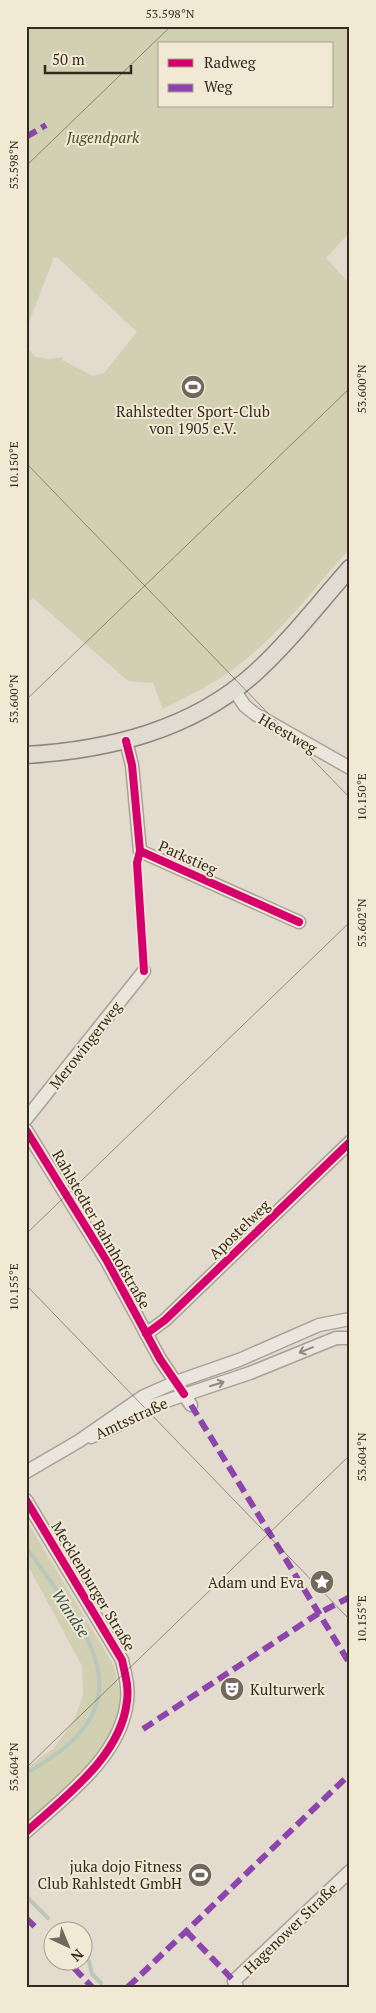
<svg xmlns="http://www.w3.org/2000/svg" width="376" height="2013" viewBox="0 0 376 2013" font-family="'PT Serif',serif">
<rect width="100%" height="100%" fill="#e2dbce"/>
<!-- green -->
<path fill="#d1d0b2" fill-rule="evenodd" d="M 26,26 L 350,26 L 350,232 L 326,258 L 350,284 L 350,548 C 314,589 280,634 236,667 C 214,684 188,696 163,709 L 153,683 L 128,681 L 33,598 L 26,604 L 26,347 L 36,357 L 49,359 L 63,357 L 62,360 L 93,376 L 104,373 L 137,332 L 58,258 L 54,257 L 26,330 ZM 160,44 L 332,44 L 332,106 L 160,106 Z
M 26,1520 L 114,1666 L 121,1699 L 114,1726 L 103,1748 L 87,1768 L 26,1823 L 26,1768 L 53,1749 L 74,1721 L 83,1695 L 82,1666 L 26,1562 Z"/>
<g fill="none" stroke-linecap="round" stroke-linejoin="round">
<!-- stream -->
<path stroke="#b9c7bd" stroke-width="4" d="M 26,1547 C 87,1633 155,1704 26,1773
M 26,1896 L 48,1918
M 89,1961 L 92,1974 L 101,1983"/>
<!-- minor casing -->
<g stroke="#a7a197" stroke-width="15">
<path id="minor" d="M 234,690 L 245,706 L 255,714 L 350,768
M 126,741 L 132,765 L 140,851 L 299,922
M 26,1119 L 144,971
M 26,1130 L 107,1261 L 160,1359 L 191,1405
M 146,1334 L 165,1320 L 350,1142
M 91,1437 L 116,1426 L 151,1406 L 250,1373 L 336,1338 L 350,1338
M 26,1472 L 79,1441 L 144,1396 L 176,1382 L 239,1360 L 319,1325 L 350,1319
M 26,1500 L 122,1660 C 125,1674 129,1687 127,1701 C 121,1757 64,1797 26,1832
M 237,1987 L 234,1981 L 350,1871"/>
</g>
<!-- major casing -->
<g stroke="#8d867d" stroke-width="19">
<path id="major" d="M 26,755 C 109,750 192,730 255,673 C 290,641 319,603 350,568"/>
</g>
<!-- minor -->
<use href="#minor" stroke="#eae6de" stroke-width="12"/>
<!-- major -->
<use href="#major" stroke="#e1dcd1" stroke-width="16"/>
<!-- quiet -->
<path stroke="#8e44ad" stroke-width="6" stroke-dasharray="12 6" stroke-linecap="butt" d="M 26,137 L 46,125
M 191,1405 L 350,1664
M 143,1729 L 319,1613 L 350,1597
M 26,1918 L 38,1930
M 186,1931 L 234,1981
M 74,1968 L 92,1987
M 128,1987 L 350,1774"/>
<!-- cycleway casing -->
<g stroke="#f2e9d5" stroke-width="11">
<path id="cycleway" d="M 126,741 L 132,765 L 140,851 L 299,922
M 140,851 L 137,863 L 144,971
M 26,1130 L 107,1261 L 160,1359 L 184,1394
M 146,1334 L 165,1320 L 350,1142
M 26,1500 L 122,1660 C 125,1674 129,1687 127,1701 C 121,1757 64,1797 26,1832"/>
</g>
<!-- cycleway -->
<use href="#cycleway" stroke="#d6006c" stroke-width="8"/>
</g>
<!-- one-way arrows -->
<defs><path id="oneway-shaft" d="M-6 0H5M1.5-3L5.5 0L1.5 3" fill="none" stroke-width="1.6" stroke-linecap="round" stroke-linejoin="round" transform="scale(1.25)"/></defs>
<g stroke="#90887f">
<use href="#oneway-shaft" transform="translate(306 1350) rotate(158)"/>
<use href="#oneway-shaft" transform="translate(217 1384) rotate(-17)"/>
</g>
<!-- ticks -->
<path fill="none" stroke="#352a20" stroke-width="1" stroke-opacity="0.45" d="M 26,166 L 171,26M 26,463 L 350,798M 26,700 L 350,388M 26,1234 L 350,922M 26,1285 L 350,1620M 26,1768 L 350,1455"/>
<!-- icons -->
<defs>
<g id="stadium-disc" transform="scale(1.25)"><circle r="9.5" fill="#72685d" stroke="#f2e9d5"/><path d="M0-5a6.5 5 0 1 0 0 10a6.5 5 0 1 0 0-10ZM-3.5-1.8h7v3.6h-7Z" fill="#fff"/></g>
<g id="sight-disc" transform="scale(1.25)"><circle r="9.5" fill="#72685d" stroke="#f2e9d5"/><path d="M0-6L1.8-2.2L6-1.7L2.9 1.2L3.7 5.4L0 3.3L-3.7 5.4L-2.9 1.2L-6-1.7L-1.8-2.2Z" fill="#fff"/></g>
<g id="theatre-disc" transform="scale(1.25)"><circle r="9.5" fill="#72685d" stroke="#f2e9d5"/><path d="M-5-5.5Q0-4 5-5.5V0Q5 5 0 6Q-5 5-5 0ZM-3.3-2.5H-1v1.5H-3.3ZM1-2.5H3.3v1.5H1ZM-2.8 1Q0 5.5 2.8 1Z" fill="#fff"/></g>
</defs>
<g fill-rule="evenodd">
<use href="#stadium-disc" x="193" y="387"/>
<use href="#sight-disc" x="322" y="1582"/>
<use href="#theatre-disc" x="232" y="1689"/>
<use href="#stadium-disc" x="200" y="1875"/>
</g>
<g text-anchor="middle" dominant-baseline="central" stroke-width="4" stroke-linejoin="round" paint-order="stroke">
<!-- park labels -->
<g font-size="15" font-style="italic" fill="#464f28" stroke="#f2e9d5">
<text x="103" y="137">Jugendpark</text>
</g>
<!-- poi labels -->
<g font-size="15" fill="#352a20" stroke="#f2e9d5" text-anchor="end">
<text x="193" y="411" text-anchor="middle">Rahlstedter Sport-Club<tspan x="193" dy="17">von 1905 e.V.</tspan></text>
<text x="304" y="1582">Adam und Eva</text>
<text x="250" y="1689" text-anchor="start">Kulturwerk</text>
<text x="182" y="1866">juka dojo Fitness<tspan x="182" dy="17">Club Rahlstedt GmbH</tspan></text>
</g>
<!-- street labels -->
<g font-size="15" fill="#352a20" stroke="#f2e9d5">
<text transform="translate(288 733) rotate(30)">Heestweg</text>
<text transform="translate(188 857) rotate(24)">Parkstieg</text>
<text transform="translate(85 1045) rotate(-52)">Merowingerweg</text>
<text transform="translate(102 1229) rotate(60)">Rahlstedter Bahnhofstraße</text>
<text transform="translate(239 1229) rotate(-44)">Apostelweg</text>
<text transform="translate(131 1418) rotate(-25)">Amtsstraße</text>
<text transform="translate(94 1586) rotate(59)">Mecklenburger Straße</text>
<text transform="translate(290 1928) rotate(-44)">Hagenower Straße</text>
</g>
<!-- water labels -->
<g font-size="16" font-style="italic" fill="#315350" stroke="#f2e9d5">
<text transform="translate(71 1613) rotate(56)">Wandse</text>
</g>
</g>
<!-- border -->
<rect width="376" height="2013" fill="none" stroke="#f2e9d5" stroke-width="55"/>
<!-- legend -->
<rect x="158" y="42" width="175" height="65" fill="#f2e9d5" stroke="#a69d8d"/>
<rect x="168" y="59" width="25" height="8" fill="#d6006c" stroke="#a69d8d"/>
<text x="204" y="68" font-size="15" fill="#352a20">Radweg</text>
<rect x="168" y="84" width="25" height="8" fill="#8e44ad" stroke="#a69d8d"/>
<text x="204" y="92" font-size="15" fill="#352a20">Weg</text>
<!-- north arrow -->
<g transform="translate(68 1946) rotate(136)"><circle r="24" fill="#f2e9d5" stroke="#a69d8d"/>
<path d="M0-4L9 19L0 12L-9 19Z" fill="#72685d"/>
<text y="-8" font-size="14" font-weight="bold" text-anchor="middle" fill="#352a20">N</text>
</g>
<!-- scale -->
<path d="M45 65v8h86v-8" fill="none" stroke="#352a20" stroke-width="2.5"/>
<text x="52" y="65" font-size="15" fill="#352a20" stroke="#f2e9d5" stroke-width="4" paint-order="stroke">50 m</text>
<rect x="28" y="28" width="320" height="1958" fill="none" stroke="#352a20" stroke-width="2"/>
<g font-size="12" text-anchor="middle" fill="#352a20">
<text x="170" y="18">53.598°N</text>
<text transform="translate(14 165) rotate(-90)" y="4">53.598°N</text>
<text transform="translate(362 389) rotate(-90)" y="4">53.600°N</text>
<text transform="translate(14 465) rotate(-90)" y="4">10.150°E</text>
<text transform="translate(14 699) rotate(-90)" y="4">53.600°N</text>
<text transform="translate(362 797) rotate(-90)" y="4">10.150°E</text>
<text transform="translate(362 923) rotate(-90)" y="4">53.602°N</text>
<text transform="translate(14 1287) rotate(-90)" y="4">10.155°E</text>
<text transform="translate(362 1457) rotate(-90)" y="4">53.604°N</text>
<text transform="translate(362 1619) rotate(-90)" y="4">10.155°E</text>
<text transform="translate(14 1767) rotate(-90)" y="4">53.604°N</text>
</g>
</svg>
